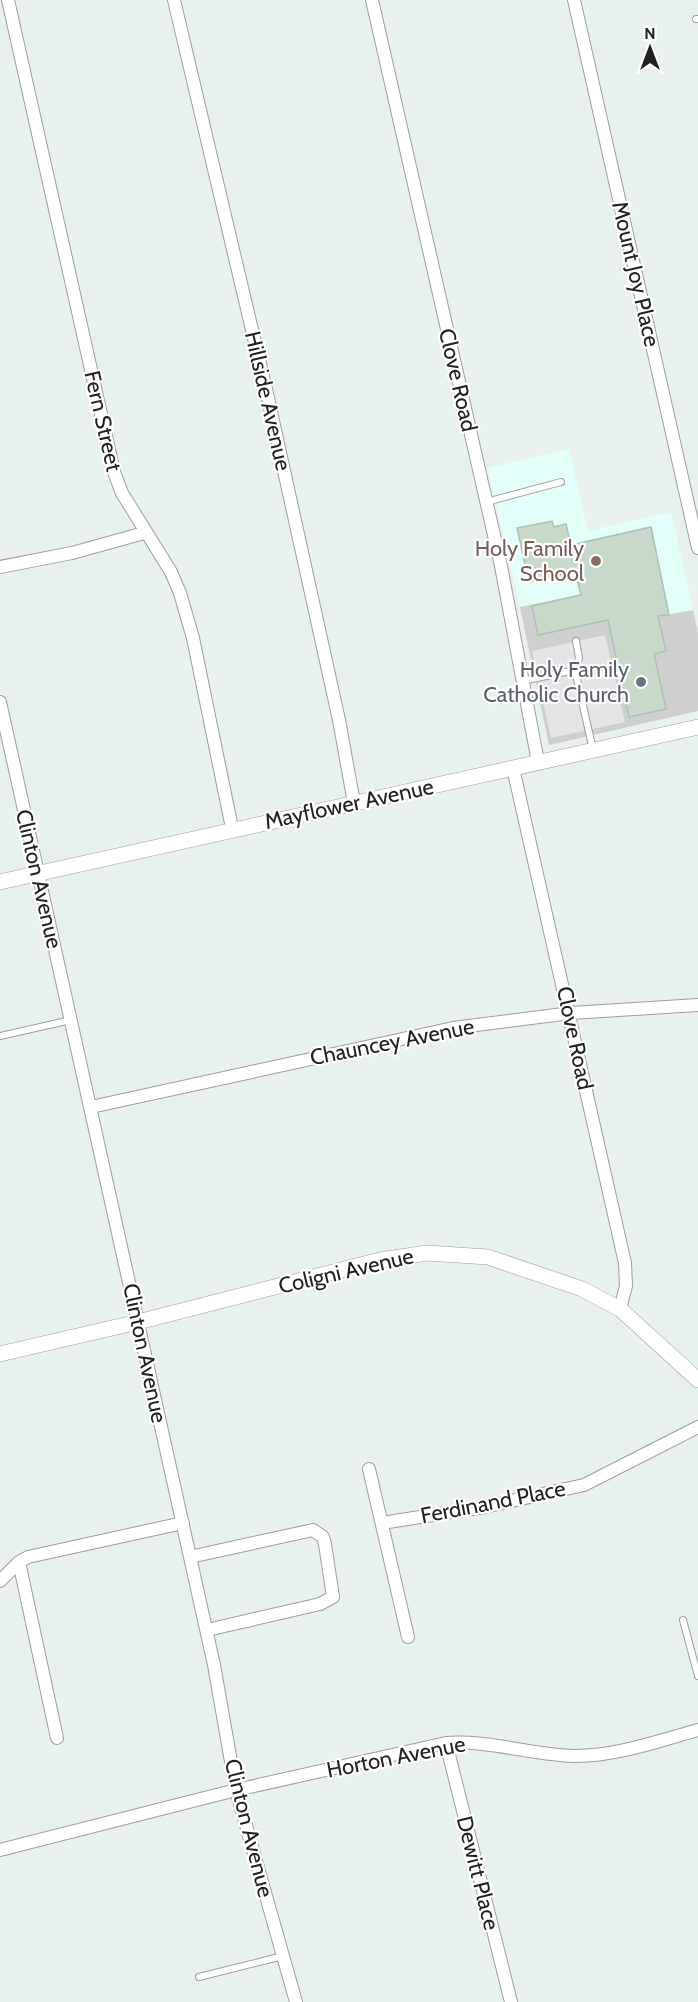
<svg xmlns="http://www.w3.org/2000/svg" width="698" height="2002" viewBox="0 0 698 2002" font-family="Cabin,sans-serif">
<rect width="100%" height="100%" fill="#e8f1ec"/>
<!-- education -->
<path fill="#e3fff9" d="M 569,449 L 588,531 L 671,512 L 693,610 L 645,619 L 532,606 L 520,607 L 488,468 Z"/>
<!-- religious -->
<path fill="#cfcfcf" d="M 593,592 L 645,619 L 693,610 L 698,633 L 698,711 L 549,745 L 520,607 Z"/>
<!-- parking -->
<path fill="#e5e5e5" d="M 605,635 L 625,722 L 551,738 L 532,651 Z"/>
<!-- building -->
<path fill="#c8d8cb" stroke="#aac3b0" stroke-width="1.5" d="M 552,521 L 554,527 L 566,524 L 571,545 L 651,527 L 669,615 L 658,616 L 666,651 L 654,654 L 666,709 L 629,717 L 608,620 L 538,635 L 532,606 L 581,595 L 575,572 L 529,582 L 517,528 Z"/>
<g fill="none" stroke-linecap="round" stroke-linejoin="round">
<!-- service casing -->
<g stroke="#9e9e9e" stroke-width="8">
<path id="service" d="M 696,19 L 698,19
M 486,502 L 561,482
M 575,670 L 579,658 L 576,641
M 522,681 L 575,670 L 593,750
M 0,1036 L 71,1020
M 683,1620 L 698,1676
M 199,1977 L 283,1956"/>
</g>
<!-- minor casing -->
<g stroke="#9e9e9e" stroke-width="14">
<path id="minor" d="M 8,0 L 114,472 L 122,493 L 171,572 L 180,593 L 193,638 L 232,828
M 174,0 L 266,389 L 339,720 L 354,803
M 372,0 L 501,566 L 538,762
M 574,0 L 698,548
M 0,567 L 72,553 L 144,533
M 0,702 L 214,1665 L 236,1790 L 296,2002
M 513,768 L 625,1263 L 626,1286 L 620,1309
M 91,1107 L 453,1028 L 571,1013 L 698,1005
M 369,1469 L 408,1637
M 382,1523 L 484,1507 L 584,1485 L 698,1427
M 190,1557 L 313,1530 L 323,1537 L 325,1544 L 333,1597 L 320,1604 L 207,1630
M 19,1562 L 57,1738
M 0,1581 L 19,1562 L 28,1557 L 183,1523
M 446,1743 L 511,2002
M 0,1850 L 236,1790 L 446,1743 C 490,1740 532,1755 575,1756 C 617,1756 658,1741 698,1730"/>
</g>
<!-- tertiary casing -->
<g stroke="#9e9e9e" stroke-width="16">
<path id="tertiary" d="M 0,882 L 698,727
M 0,1354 L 138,1322 L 380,1260 L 427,1253 L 488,1257 L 582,1289 L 620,1309 L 698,1380"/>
</g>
<!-- service -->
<use href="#service" stroke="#fff" stroke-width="6"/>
<!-- minor -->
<use href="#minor" stroke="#fff" stroke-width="12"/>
<!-- tertiary -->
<use href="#tertiary" stroke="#fff" stroke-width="15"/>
</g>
<!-- markers -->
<circle fill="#8d6e63" stroke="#fff" stroke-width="2" cx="596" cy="561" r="6"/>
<circle fill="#6b7280" stroke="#fff" stroke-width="2" cx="641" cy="682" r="6"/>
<g text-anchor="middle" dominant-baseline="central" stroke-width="4.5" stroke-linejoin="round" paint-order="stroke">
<!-- street labels -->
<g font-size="22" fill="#212121" stroke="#fff">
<text transform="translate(636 274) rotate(77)">Mount Joy Place</text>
<text transform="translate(458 380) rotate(77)">Clove Road</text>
<text transform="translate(268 401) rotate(77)">Hillside Avenue</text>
<text transform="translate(103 421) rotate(77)">Fern Street</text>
<text transform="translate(349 804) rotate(-12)">Mayflower Avenue</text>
<text transform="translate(39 879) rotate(77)">Clinton Avenue</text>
<text transform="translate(575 1038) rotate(78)">Clove Road</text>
<text transform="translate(392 1042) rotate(-11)">Chauncey Avenue</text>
<text transform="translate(346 1271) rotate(-13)">Coligni Avenue</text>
<text transform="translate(145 1353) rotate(78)">Clinton Avenue</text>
<text transform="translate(493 1502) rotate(-11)">Ferdinand Place</text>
<text transform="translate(396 1757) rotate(-11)">Horton Avenue</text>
<text transform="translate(249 1828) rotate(76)">Clinton Avenue</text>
<text transform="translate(478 1873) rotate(76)">Dewitt Place</text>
</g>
<!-- education labels -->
<g font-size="22" fill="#785e54" stroke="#fff" text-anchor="end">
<text x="584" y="548">Holy Family<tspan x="584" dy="25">School</tspan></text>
</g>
<!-- worship labels -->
<g font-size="22" fill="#5b616d" stroke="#fff" text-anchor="end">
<text x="629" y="669">Holy Family<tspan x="629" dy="25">Catholic Church</tspan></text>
</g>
</g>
<!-- north arrow -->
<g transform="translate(650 48)" stroke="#ffffff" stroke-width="4.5" paint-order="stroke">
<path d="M0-4.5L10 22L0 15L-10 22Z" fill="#212121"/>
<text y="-9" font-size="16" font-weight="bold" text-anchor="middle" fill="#212121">N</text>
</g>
</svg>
